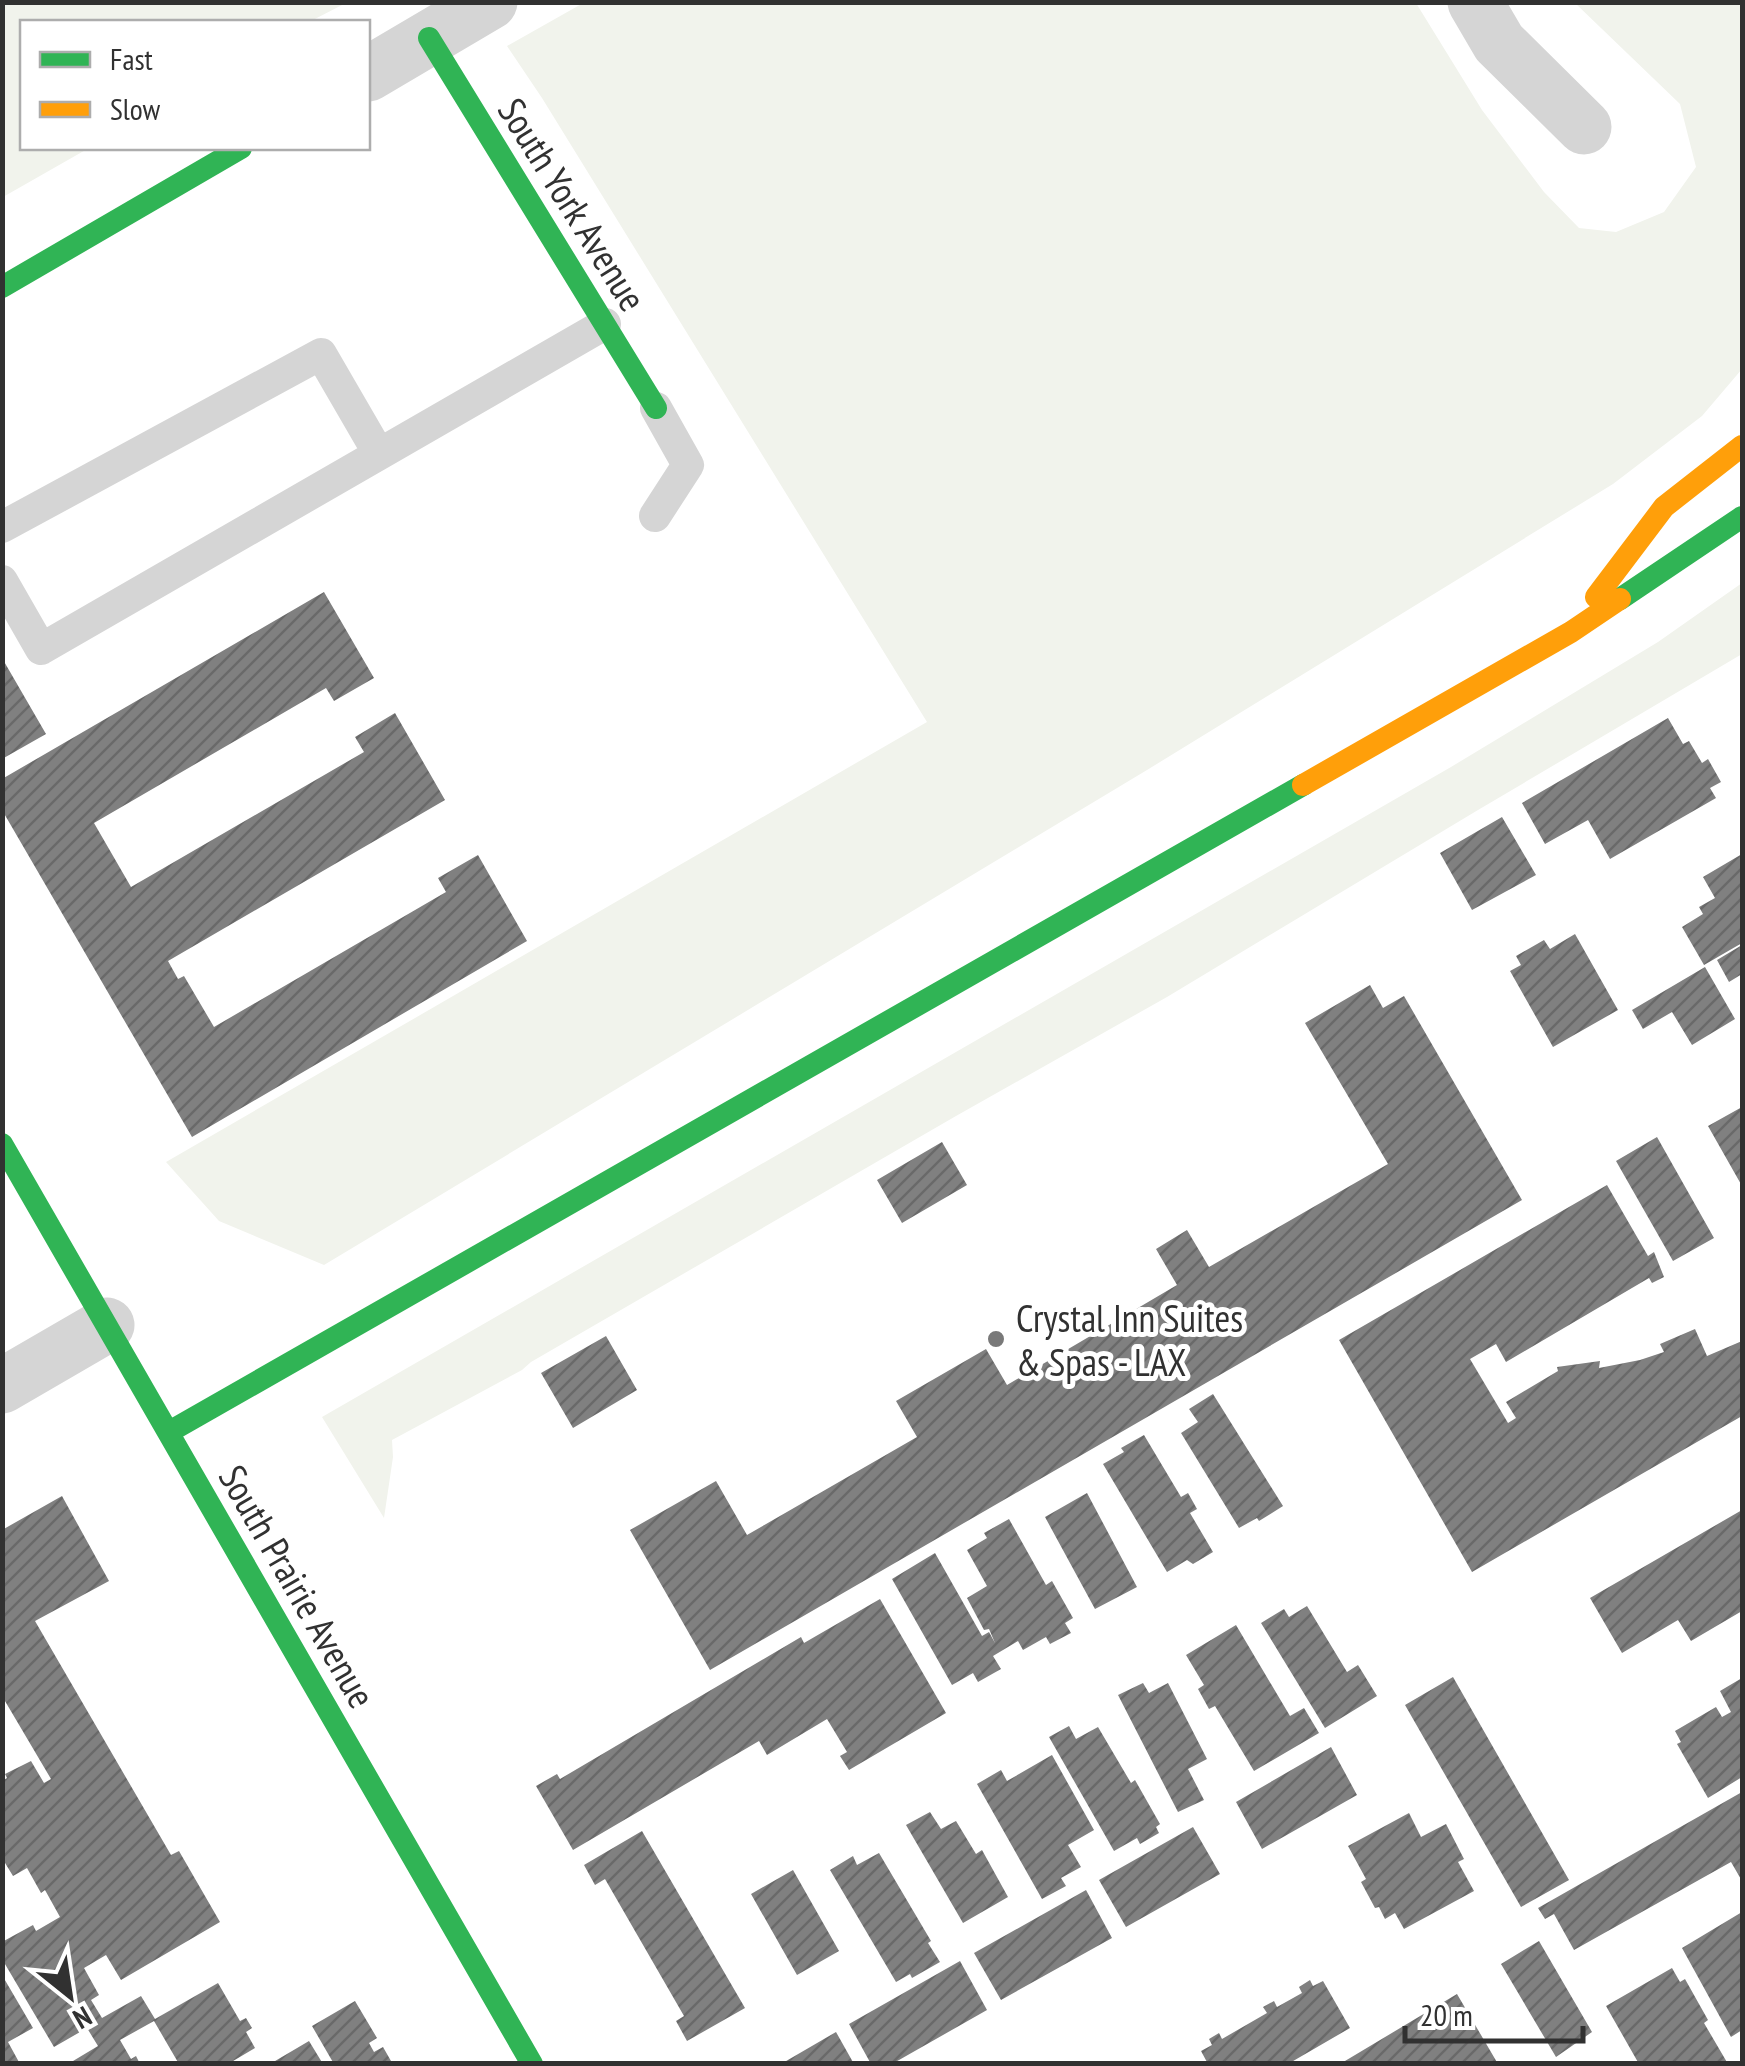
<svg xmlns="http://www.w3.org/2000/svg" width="1745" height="2066" viewBox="0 0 1745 2066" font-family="'PT Sans Narrow',sans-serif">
<defs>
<pattern id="building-hatch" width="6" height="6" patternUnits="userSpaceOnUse" patternTransform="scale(2.5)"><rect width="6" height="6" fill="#808080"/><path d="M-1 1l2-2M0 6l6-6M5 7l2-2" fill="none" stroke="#696969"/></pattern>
</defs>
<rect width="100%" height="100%" fill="#fff"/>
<!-- grass -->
<path fill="#f1f3ec" d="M 3,2 L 346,2 L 346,3 L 309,22 L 22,22 L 22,148 L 89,148 L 3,197 Z
M 585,2 L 1416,3 L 1482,110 L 1544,192 L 1579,228 L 1616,232 L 1664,212 L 1696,167 L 1680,104 L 1575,3 L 1742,3 L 1742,369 L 1702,416 L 1613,484 L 1147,770 L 324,1265 L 219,1221 L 166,1162 L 927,722 L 542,98 L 507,46 Z
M 1742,583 L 1742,654 L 1478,810 L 1167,997 L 956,1116 L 531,1362 L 522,1370 L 392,1440 L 393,1457 L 384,1518 L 322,1417 L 1451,767 L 1658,642 Z"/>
<!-- building -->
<path fill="url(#building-hatch)" d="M 324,592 L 374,678 L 334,701 L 326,688 L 94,823 L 131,887 L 364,752 L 355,737 L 395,713 L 445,800 L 168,961 L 178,979 L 184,976 L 214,1027 L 446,892 L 438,878 L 478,855 L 527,941 L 192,1137 L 2,810 L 2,779 Z
M 2,658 L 46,734 L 2,759 Z
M 1668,718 L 1683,744 L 1689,741 L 1702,763 L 1708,759 L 1721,782 L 1710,788 L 1716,798 L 1610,859 L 1588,820 L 1545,844 L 1522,803 Z
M 1502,817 L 1536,875 L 1472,910 L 1440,853 Z
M 1742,854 L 1742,943 L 1704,965 L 1682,927 L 1703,914 L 1699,907 L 1715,898 L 1703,877 Z
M 1575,934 L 1618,1010 L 1553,1047 L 1510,971 L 1521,965 L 1516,956 L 1544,940 L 1550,949 Z
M 1742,945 L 1742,974 L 1729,982 L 1717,960 Z
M 1705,967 L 1735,1019 L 1692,1045 L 1672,1012 L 1643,1029 L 1632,1010 Z
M 1370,985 L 1383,1008 L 1404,996 L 1522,1200 L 710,1670 L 630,1530 L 716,1481 L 747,1535 L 917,1437 L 896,1401 L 986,1349 L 1007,1385 L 1177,1285 L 1156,1249 L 1187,1230 L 1209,1267 L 1388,1164 L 1305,1023 Z
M 1742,1107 L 1742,1186 L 1708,1126 Z
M 1657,1137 L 1714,1238 L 1673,1261 L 1616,1161 Z
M 942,1142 L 967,1185 L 902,1223 L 877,1180 Z
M 1607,1185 L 1648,1256 L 1654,1252 L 1664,1277 L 1652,1283 L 1649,1278 L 1506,1362 L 1496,1344 L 1470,1359 L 1508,1423 L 1516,1418 L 1506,1402 L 1558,1371 L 1557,1367 L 1600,1361 L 1599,1368 L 1640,1360 L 1664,1352 L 1660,1344 L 1695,1329 L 1707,1356 L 1742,1341 L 1742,1416 L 1472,1572 L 1339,1340 Z
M 606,1336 L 637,1390 L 573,1428 L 541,1373 Z
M 1213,1394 L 1283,1506 L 1259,1521 L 1257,1518 L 1239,1528 L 1181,1433 L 1198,1422 L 1189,1409 Z
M 1144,1435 L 1181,1497 L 1188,1493 L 1197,1509 L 1190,1513 L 1213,1552 L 1193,1564 L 1187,1560 L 1167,1572 L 1103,1464 L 1124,1452 L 1121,1448 Z
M 1087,1493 L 1137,1587 L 1095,1609 L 1045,1517 Z
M 62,1496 L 109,1581 L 35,1621 L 171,1855 L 179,1851 L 220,1922 L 121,1980 L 106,1955 L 84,1968 L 99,1995 L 91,2000 L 102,2018 L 141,1996 L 155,2019 L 218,1983 L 240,2021 L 246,2018 L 252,2028 L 246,2032 L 255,2048 L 228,2064 L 179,2064 L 154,2021 L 120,2040 L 131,2059 L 136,2056 L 140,2064 L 68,2064 L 98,2046 L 87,2028 L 54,2047 L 2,1959 L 2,1942 L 33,1925 L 36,1931 L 60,1917 L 45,1890 L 41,1893 L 27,1868 L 13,1876 L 2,1858 L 2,1781 L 7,1778 L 5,1774 L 31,1761 L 44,1783 L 51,1779 L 2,1696 L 2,1530 Z
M 1742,1510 L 1742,1611 L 1691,1641 L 1678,1620 L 1622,1653 L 1590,1598 Z
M 1009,1519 L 1046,1585 L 1052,1581 L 1073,1618 L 1065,1623 L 1071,1633 L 1050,1644 L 1046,1637 L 1023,1650 L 1018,1641 L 993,1656 L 1001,1669 L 978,1682 L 973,1673 L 952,1685 L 892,1579 L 935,1553 L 982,1636 L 989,1632 L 995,1643 L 989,1629 L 984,1630 L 967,1598 L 987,1586 L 967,1550 L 987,1538 L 984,1533 Z
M 880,1599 L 946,1713 L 849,1770 L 840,1756 L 847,1752 L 827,1719 L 767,1755 L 759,1741 L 573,1850 L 536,1786 L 557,1774 L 560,1779 L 801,1637 L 804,1643 Z
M 1307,1606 L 1347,1672 L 1358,1665 L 1377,1696 L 1325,1728 L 1261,1623 L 1284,1609 L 1289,1617 Z
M 1236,1625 L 1290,1716 L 1304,1708 L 1319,1733 L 1254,1771 L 1215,1706 L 1209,1709 L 1198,1689 L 1204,1685 L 1186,1655 Z
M 1453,1677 L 1569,1880 L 1521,1907 L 1405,1705 Z
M 1742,1678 L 1742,1777 L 1708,1798 L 1677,1744 L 1681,1742 L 1675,1731 L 1716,1707 L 1722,1717 L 1731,1712 L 1720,1691 Z
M 1143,1683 L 1149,1693 L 1168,1683 L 1207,1759 L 1188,1769 L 1204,1800 L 1178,1812 L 1118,1695 Z
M 1069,1726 L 1076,1739 L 1098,1727 L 1131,1783 L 1135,1780 L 1160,1824 L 1156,1827 L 1159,1833 L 1140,1844 L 1137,1838 L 1114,1851 L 1049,1737 Z
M 1331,1747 L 1357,1795 L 1262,1849 L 1236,1802 Z
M 1052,1755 L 1094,1830 L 1068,1845 L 1081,1867 L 1061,1878 L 1066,1886 L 1042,1899 L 977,1784 L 1001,1770 L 1007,1781 Z
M 1742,1792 L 1742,1881 L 1731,1862 L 1574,1950 L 1554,1914 L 1545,1919 L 1538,1908 Z
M 930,1812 L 941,1829 L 956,1821 L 976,1854 L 982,1850 L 1008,1897 L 963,1923 L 906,1825 Z
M 1409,1813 L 1421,1837 L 1446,1824 L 1464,1859 L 1458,1862 L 1474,1891 L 1404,1929 L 1395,1913 L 1385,1919 L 1379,1907 L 1375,1908 L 1361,1882 L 1366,1879 L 1348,1846 Z
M 1193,1827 L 1220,1874 L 1126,1927 L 1099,1880 Z
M 642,1831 L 745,2008 L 687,2041 L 676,2021 L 684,2016 L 605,1879 L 595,1885 L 584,1865 Z
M 879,1853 L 931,1941 L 928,1943 L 940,1962 L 912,1978 L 910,1974 L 896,1982 L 830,1870 L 853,1856 L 857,1865 Z
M 793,1870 L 839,1951 L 797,1975 L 751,1894 Z
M 1086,1890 L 1112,1938 L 1001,2000 L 974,1953 Z
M 1742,1912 L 1742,2030 L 1731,2037 L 1682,1948 Z
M 1539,1941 L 1592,2032 L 1556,2057 L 1501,1964 Z
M 960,1961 L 987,2010 L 892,2064 L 871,2064 L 849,2024 Z
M 1672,1968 L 1680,1982 L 1685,1979 L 1708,2020 L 1704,2023 L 1728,2064 L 1639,2064 L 1606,2006 Z
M 2,1975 L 33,2028 L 8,2042 L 20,2064 L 2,2064 Z
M 1310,1980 L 1313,1986 L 1323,1981 L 1350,2028 L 1288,2064 L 1208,2064 L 1201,2051 L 1212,2045 L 1209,2039 L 1219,2033 L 1222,2039 L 1267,2013 L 1263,2007 L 1274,2001 L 1277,2007 L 1302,1993 L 1299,1987 Z
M 1457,1994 L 1498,2064 L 1340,2064 Z
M 355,2001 L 377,2038 L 369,2043 L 374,2052 L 383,2047 L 391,2061 L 387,2064 L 334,2064 L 312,2026 Z
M 836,2032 L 854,2064 L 781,2064 Z
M 309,2041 L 323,2064 L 270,2064 Z"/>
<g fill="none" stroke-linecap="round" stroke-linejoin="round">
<!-- lane -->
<path stroke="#d5d5d5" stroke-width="32" d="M 655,516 L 688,465 L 656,408
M 2,527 L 321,354 L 379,454
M 2,581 L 41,649 L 605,324"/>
<!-- street -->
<path stroke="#d5d5d5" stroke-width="55" d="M 1475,2 L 1499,43 L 1584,127
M 368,74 L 490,2
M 2,1386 L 107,1325"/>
<!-- fast -->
<path stroke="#30b455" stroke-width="22" d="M 429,38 L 656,408
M 2,287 L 241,148
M 1620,599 L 1742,517
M 2,1144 L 532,2064
M 169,1432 L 1303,785"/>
<!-- slow -->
<path stroke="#ff9f0a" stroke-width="22" d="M 1596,597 L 1664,507 L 1742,446
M 1303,785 L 1571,632 L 1620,599"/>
</g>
<!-- markers -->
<circle fill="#797979" stroke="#fff" stroke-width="4" cx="996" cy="1339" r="10"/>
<g text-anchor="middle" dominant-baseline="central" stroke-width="10" stroke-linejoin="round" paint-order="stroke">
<!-- street labels -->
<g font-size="38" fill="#313131" stroke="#fff">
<text transform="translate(573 204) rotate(58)">South York Avenue</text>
<text transform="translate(298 1586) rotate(60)">South Prairie Avenue</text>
</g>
<!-- poi labels -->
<g font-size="38" fill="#313131" stroke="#fff" text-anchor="start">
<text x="1016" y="1317">Crystal Inn Suites<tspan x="1016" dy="44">&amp; Spas - LAX</tspan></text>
</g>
</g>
<!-- border -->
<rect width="1745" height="2066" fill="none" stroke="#313131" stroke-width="10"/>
<!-- legend -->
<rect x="20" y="20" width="350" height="130" fill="#ffffff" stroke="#adadad" stroke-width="2.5"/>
<rect x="40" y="52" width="50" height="15" fill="#30b455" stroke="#adadad" stroke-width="2.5"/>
<text x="110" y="70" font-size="30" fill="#313131">Fast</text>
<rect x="40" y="102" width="50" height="15" fill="#ff9f0a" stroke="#adadad" stroke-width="2.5"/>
<text x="110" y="120" font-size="30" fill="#313131">Slow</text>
<!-- north arrow -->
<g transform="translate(70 1996) rotate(150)" stroke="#ffffff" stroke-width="8" paint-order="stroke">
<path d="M0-8L18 38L0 25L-18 38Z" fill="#313131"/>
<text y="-15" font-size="28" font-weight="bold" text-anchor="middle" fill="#313131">N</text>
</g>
<!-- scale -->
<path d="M1405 2026v15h178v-15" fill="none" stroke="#313131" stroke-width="5"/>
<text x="1420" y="2026" font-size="30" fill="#313131" stroke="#ffffff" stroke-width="8" paint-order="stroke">20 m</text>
</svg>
